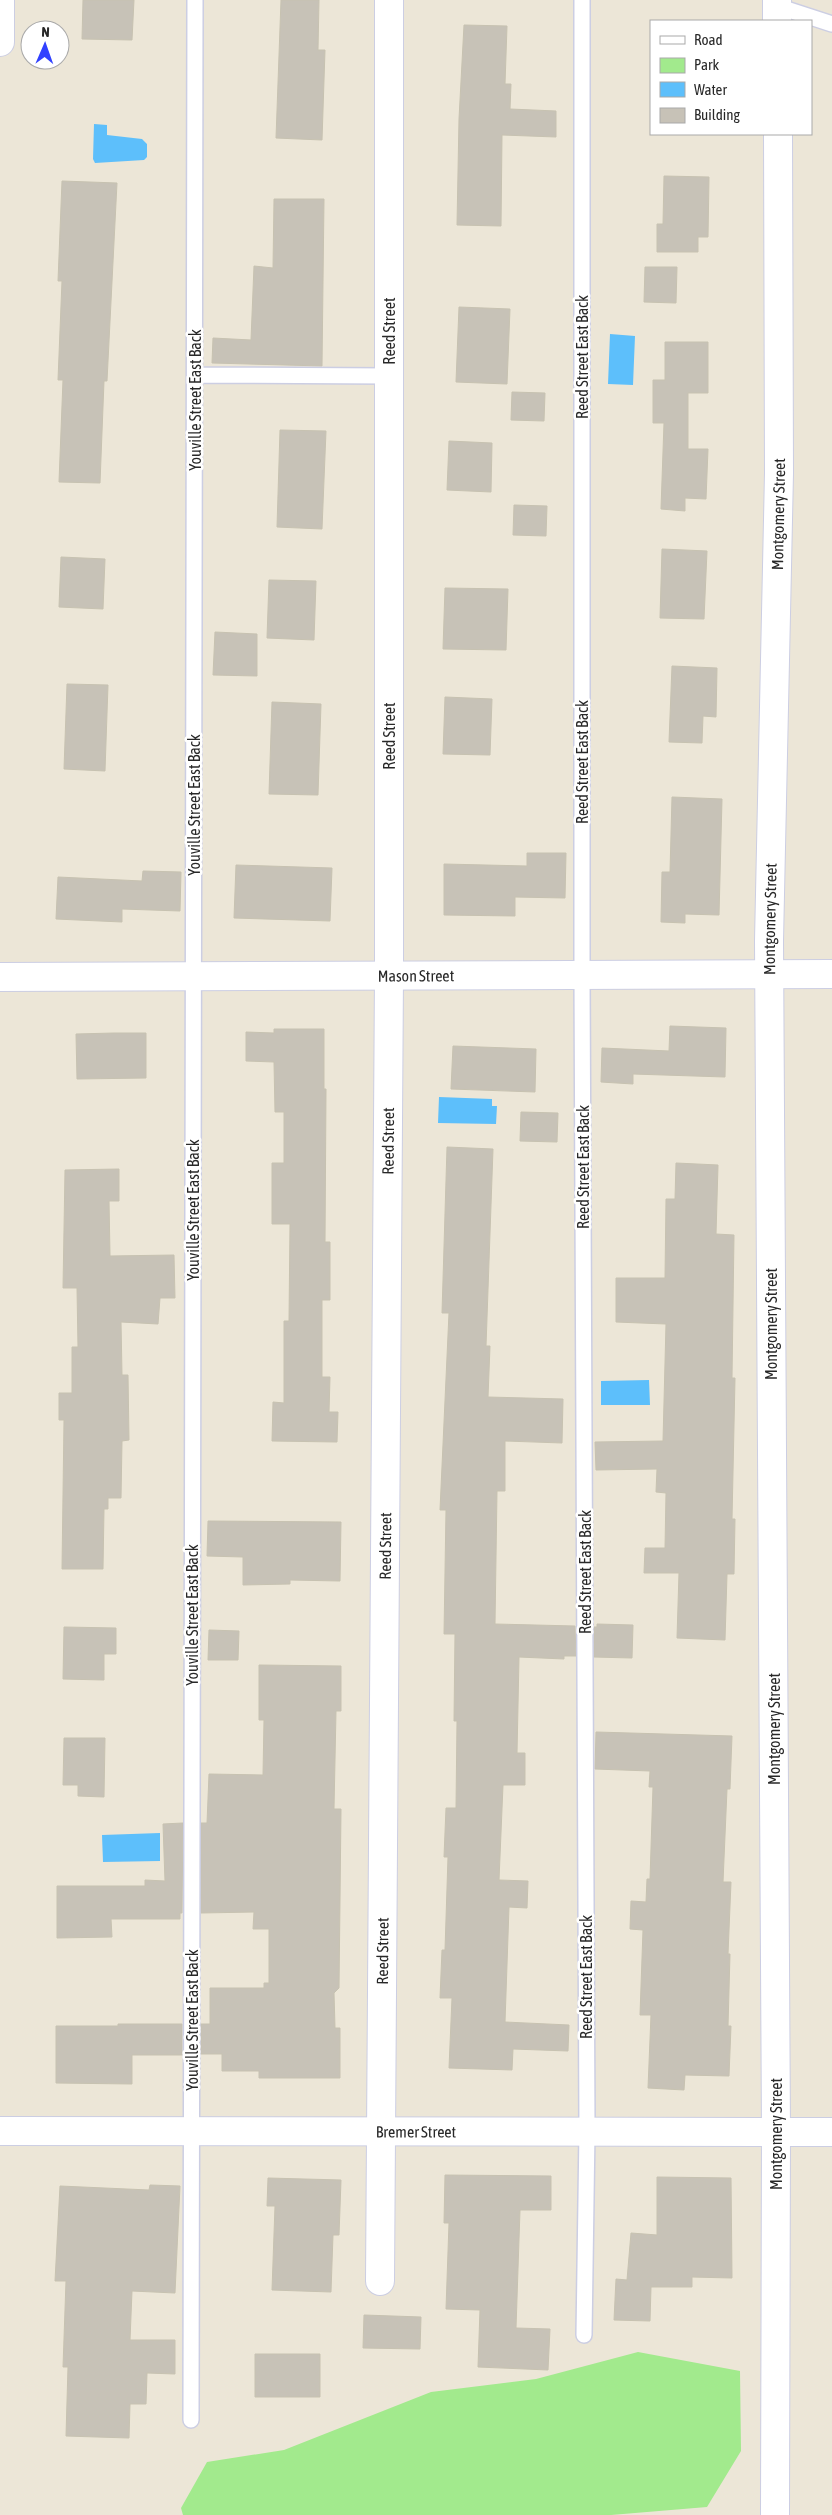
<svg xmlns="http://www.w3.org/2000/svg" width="832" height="2515" viewBox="0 0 832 2515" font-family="'Asap Condensed',sans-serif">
<rect width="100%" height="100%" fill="#ece6d7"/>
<!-- green -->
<path fill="#a2ea8d" d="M 638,2352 L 740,2371 L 741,2451 L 707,2507 L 611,2515 L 183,2515 L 181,2508 L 207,2462 L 284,2450 L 431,2392 L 536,2379 Z"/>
<!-- water -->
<path fill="#5dbffb" d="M 94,124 L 107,125 L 107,135 L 142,139 L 147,144 L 147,157 L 144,160 L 95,163 L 93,159 Z
M 610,334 L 635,336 L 633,385 L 608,384 Z
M 439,1097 L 492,1099 L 492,1106 L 497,1106 L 496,1124 L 438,1123 Z
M 649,1380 L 650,1405 L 601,1405 L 601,1381 Z
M 160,1833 L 160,1861 L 103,1862 L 102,1835 Z"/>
<!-- building -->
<path fill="#c7c2b7" stroke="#c7c2b1" d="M 83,0 L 134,0 L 132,40 L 82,39 Z
M 281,0 L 319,0 L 318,50 L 325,50 L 322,140 L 276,138 Z
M 464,25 L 507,26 L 505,84 L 511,84 L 510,109 L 556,111 L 556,137 L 502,135 L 501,226 L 457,225 L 459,119 Z
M 664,176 L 709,177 L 708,237 L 698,237 L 698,252 L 657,252 L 657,224 L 663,224 Z
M 62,181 L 117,183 L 107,381 L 104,381 L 100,483 L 59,482 L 63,380 L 58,380 L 62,281 L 58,281 Z
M 274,199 L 324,199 L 322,366 L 212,363 L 213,338 L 251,340 L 254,266 L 273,268 Z
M 645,267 L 677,267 L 676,303 L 644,302 Z
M 459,307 L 510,309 L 507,384 L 456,382 Z
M 665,342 L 708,342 L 708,393 L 688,393 L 688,449 L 708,449 L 706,499 L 685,498 L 685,511 L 661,509 L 664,423 L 653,423 L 653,380 L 665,380 Z
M 512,392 L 545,393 L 544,421 L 511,420 Z
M 280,430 L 326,431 L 322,529 L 277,527 Z
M 449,441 L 492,443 L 491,492 L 447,490 Z
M 514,505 L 547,506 L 546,536 L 513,535 Z
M 662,549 L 707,551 L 704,619 L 660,618 Z
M 61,557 L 105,559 L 103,609 L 59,607 Z
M 269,580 L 316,581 L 314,640 L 267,638 Z
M 445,588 L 508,589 L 506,650 L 443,649 Z
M 215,632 L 257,634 L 257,676 L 213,675 Z
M 672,666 L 717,668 L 716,717 L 703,716 L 702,743 L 669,742 Z
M 67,684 L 108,685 L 105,771 L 64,769 Z
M 445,697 L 492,699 L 490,755 L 443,754 Z
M 272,702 L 321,704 L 318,795 L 269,794 Z
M 672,797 L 722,799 L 719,915 L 685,914 L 685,923 L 661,922 L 662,872 L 670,872 Z
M 527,853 L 566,853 L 565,898 L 515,897 L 515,916 L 444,915 L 444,864 L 527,866 Z
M 236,865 L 332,868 L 330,921 L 234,918 Z
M 143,871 L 181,872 L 180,911 L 122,909 L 122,922 L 56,919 L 58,877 L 142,881 Z
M 670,1026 L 726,1028 L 725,1077 L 633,1074 L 633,1084 L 601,1082 L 602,1048 L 669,1051 Z
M 274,1029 L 324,1029 L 324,1089 L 326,1089 L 325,1242 L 330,1242 L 330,1300 L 322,1300 L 322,1377 L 330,1377 L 329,1412 L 338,1412 L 337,1442 L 272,1441 L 273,1402 L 284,1403 L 284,1321 L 289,1321 L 290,1224 L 272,1224 L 272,1163 L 284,1163 L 284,1112 L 275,1112 L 274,1062 L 246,1061 L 246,1032 L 274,1033 Z
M 114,1033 L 146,1033 L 146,1078 L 77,1079 L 76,1034 Z
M 453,1046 L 536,1049 L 535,1092 L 451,1089 Z
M 521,1112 L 558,1113 L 557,1142 L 520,1141 Z
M 447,1147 L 493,1149 L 486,1346 L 490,1346 L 488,1397 L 563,1399 L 562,1443 L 505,1441 L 505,1491 L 497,1491 L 495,1624 L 575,1626 L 576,1656 L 564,1656 L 564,1659 L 519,1657 L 517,1753 L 525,1753 L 525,1785 L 503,1785 L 499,1880 L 528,1881 L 527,1908 L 509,1907 L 505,2022 L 569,2025 L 568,2051 L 513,2049 L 512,2070 L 449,2068 L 452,1998 L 440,1998 L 442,1950 L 445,1950 L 448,1857 L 444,1857 L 446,1808 L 456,1808 L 457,1721 L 454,1721 L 455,1634 L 444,1634 L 446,1510 L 440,1510 L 449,1313 L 442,1313 Z
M 676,1163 L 718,1165 L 716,1234 L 734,1235 L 732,1378 L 735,1378 L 732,1519 L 735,1519 L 734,1574 L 727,1574 L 725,1640 L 677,1638 L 679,1573 L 644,1573 L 645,1548 L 665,1548 L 666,1493 L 656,1492 L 657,1469 L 596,1470 L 595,1442 L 663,1441 L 666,1324 L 616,1322 L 616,1278 L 665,1278 L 666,1199 L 675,1199 Z
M 119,1169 L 119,1201 L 109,1201 L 110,1256 L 174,1255 L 175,1298 L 160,1298 L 158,1324 L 121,1322 L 122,1375 L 128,1375 L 129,1440 L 122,1441 L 121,1498 L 108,1498 L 108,1509 L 104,1509 L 103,1569 L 62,1569 L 64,1420 L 59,1420 L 59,1393 L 72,1393 L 72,1347 L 78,1347 L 77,1288 L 63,1288 L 65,1170 Z
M 208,1521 L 341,1522 L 340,1581 L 290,1580 L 290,1584 L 243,1585 L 243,1557 L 207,1556 Z
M 597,1624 L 633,1625 L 632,1658 L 594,1657 L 594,1627 L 597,1627 Z
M 64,1627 L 116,1628 L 116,1654 L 104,1654 L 104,1680 L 63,1679 Z
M 209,1630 L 239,1631 L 238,1660 L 208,1660 Z
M 259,1665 L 341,1666 L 341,1711 L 336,1711 L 334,1809 L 341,1809 L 339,1988 L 334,1993 L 335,2028 L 340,2028 L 340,2078 L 259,2078 L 259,2071 L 222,2071 L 222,2054 L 201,2054 L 201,2024 L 210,2024 L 210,1988 L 264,1988 L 264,1983 L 269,1983 L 269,1929 L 253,1929 L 254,1912 L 201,1913 L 201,1823 L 207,1823 L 209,1774 L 263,1775 L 264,1720 L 259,1720 Z
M 596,1732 L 732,1736 L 730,1789 L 727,1789 L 723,1882 L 731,1882 L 728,1954 L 730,1954 L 728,2026 L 731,2026 L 729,2076 L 685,2075 L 684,2090 L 648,2088 L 651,2015 L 640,2015 L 643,1930 L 630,1929 L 631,1901 L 646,1902 L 647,1879 L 650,1879 L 653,1787 L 649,1787 L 650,1771 L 595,1769 Z
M 64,1738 L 105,1738 L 104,1797 L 78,1796 L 78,1785 L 63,1785 Z
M 183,1823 L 182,1913 L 180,1913 L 180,1919 L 111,1919 L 112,1937 L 57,1938 L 57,1886 L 145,1886 L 145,1880 L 165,1881 L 163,1824 Z
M 118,2024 L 182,2024 L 182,2055 L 132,2055 L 132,2084 L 56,2083 L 56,2026 L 118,2026 Z
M 445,2175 L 551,2176 L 551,2210 L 520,2210 L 516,2328 L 550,2329 L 548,2370 L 478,2367 L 480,2310 L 446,2309 L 449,2223 L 444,2223 Z
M 657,2177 L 731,2178 L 732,2278 L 692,2277 L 692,2287 L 651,2287 L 650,2321 L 614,2320 L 616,2279 L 627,2280 L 631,2233 L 657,2235 Z
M 268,2178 L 341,2180 L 339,2235 L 333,2235 L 331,2292 L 272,2290 L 275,2206 L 267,2206 Z
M 150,2185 L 180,2186 L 175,2293 L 132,2291 L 130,2340 L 175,2340 L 175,2374 L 147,2373 L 146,2404 L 130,2404 L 129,2438 L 66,2436 L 68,2367 L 63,2367 L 66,2281 L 55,2281 L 60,2186 L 149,2190 Z
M 364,2315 L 421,2317 L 420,2349 L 363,2348 Z
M 255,2354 L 320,2354 L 320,2397 L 255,2397 Z"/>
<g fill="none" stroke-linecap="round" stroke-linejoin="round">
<!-- service casing -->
<g stroke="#cccee3" stroke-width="18">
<path id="service" d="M 582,0 L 582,976 L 587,2131 L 584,2335
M 777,6 L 832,24
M 195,375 L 389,376
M 191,2420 L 195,0"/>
</g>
<!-- minor casing -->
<g stroke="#cccee3" stroke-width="30">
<g id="minor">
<path d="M 777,0 L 777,21"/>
<path d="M 0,42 L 0,0"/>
<path id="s1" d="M 0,977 L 832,974"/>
<path id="s2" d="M 0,2131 L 832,2132"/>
<path id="s3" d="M 380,2281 L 389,976 L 389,0"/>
<path id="s4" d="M 775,2515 L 776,2132 L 769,941 L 779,473 L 778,134"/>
</g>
</g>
<!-- service -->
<use href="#service" stroke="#fff" stroke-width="15"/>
<!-- minor -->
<use href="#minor" stroke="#fff" stroke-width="28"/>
</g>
<g text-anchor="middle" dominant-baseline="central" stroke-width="5" stroke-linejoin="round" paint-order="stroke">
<!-- street labels -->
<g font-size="16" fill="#282828" stroke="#fff">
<text transform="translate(389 331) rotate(-90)">Reed Street</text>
<text transform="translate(582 357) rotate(-90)">Reed Street East Back</text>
<text transform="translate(195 400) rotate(-90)">Youville Street East Back</text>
<text stroke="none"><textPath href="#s4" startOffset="2001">Montgomery Street</textPath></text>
<text transform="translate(389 736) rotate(-90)">Reed Street</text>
<text transform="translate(582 762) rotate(-90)">Reed Street East Back</text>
<text transform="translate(194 805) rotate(-90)">Youville Street East Back</text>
<text stroke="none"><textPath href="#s4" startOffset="1596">Montgomery Street</textPath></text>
<text stroke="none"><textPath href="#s1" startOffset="416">Mason Street</textPath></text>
<text stroke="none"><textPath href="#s3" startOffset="1140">Reed Street</textPath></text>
<text transform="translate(583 1167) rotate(-90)">Reed Street East Back</text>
<text transform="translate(193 1210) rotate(-90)">Youville Street East Back</text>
<text transform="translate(771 1324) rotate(-90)">Montgomery Street</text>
<text stroke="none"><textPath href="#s3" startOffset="735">Reed Street</textPath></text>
<text transform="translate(585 1572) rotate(-90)">Reed Street East Back</text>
<text transform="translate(192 1615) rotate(-90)">Youville Street East Back</text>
<text transform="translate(774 1729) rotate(-90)">Montgomery Street</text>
<text stroke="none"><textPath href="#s3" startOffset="330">Reed Street</textPath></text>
<text transform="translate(586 1977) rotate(-90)">Reed Street East Back</text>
<text transform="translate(192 2020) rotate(-90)">Youville Street East Back</text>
<text stroke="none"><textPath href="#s2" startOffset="416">Bremer Street</textPath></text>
<text transform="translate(776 2134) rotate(-90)">Montgomery Street</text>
</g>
</g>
<!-- legend -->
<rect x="650" y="20" width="162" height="115" fill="#ffffff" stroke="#a9a9a9"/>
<rect x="660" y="36" width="25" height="8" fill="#ffffff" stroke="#a9a9a9"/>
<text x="694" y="45" font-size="15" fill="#282828">Road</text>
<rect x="660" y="58" width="25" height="15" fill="#a2ea8d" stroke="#a9a9a9"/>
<text x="694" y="70" font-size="15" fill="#282828">Park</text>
<rect x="660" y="82" width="25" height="15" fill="#5dbffb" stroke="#a9a9a9"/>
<text x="694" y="95" font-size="15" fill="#282828">Water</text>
<rect x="660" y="108" width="25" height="15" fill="#c7c2b7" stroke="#a9a9a9"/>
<text x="694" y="120" font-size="15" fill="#282828">Building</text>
<!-- north arrow -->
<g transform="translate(45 45) rotate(2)"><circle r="24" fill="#ffffff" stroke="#a9a9a9"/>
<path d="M0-4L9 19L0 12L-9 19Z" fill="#3141ff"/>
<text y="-8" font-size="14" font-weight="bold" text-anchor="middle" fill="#282828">N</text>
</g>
</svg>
